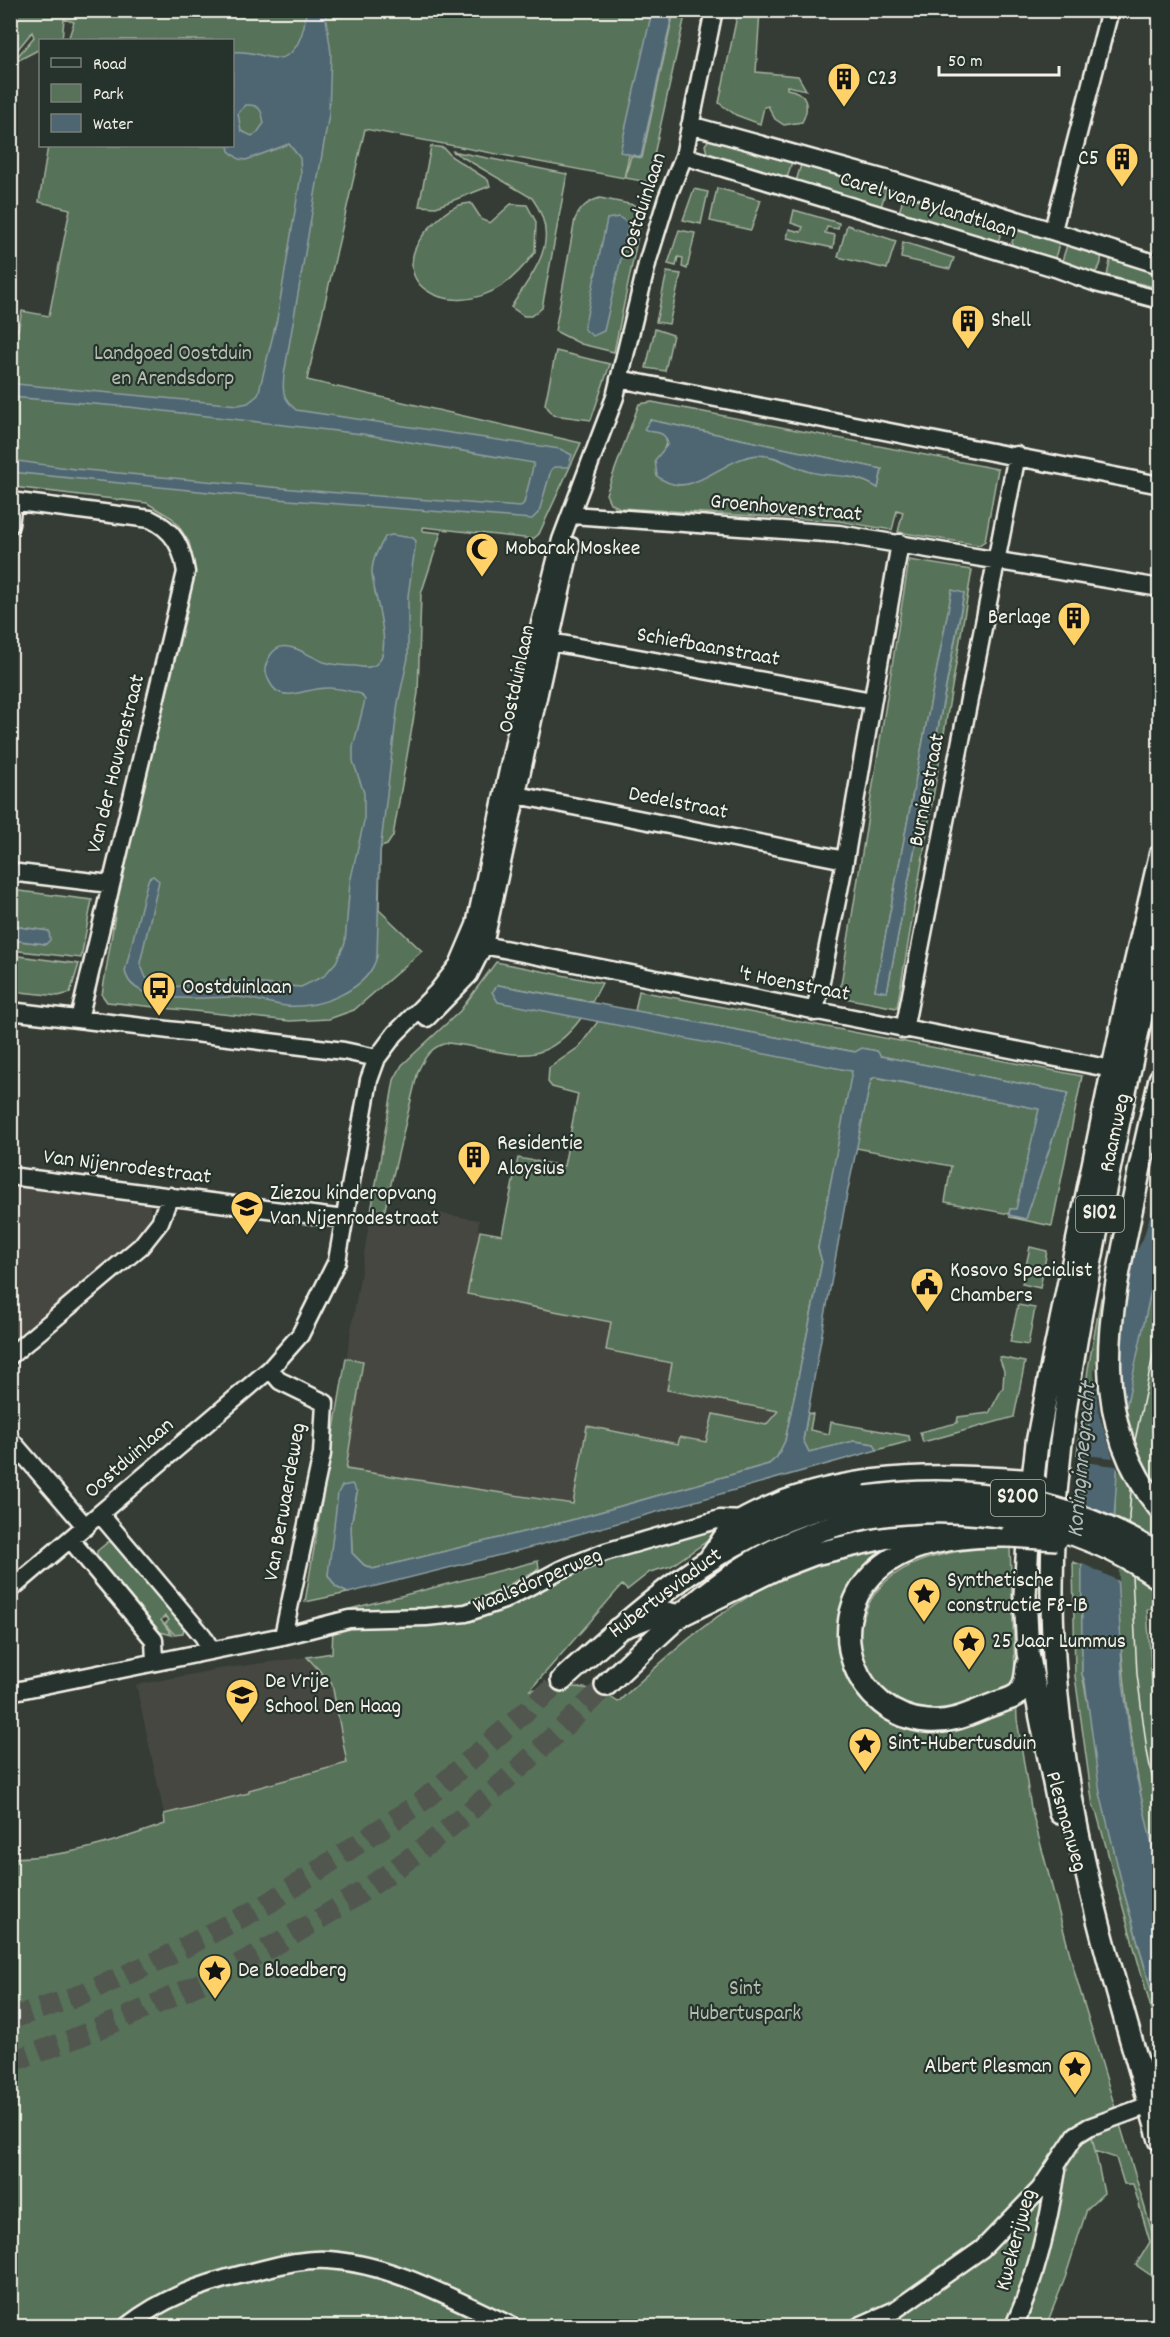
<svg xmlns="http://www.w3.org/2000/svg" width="1170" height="2337" viewBox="0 0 1170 2337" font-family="Dekko,sans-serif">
<rect width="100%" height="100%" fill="#343c35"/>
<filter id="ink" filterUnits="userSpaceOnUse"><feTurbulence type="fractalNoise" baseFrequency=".0167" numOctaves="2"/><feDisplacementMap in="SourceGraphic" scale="12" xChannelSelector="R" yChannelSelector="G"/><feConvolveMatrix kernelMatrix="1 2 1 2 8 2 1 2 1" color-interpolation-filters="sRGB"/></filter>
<g filter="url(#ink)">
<!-- built -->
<path fill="#44473f" d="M 578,1094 L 844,1147 L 785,1461 L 362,1578 L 348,1593 L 305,1602 L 371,1212 L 425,1221 L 427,1211 L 479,1220 L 478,1231 L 502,1236 L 518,1158 L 564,1167 Z
M 11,1184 L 143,1200 L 150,1207 L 150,1217 L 134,1240 L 11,1342 Z
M 307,1657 L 332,1684 L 347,1763 L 250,1790 L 250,1793 L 237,1798 L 164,1814 L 136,1685 L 218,1669 Z"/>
<!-- green -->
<path fill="#577258" stroke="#a6b2a0" stroke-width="1.5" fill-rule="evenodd" d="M 11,10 L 661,11 L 624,178 L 365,129 L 307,380 L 581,443 L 539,534 L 533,539 L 423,527 L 423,531 L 441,533 L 421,594 L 418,693 L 393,836 L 387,845 L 381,847 L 380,852 L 379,910 L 422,951 L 354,1010 L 329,1019 L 290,1021 L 107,1002 L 102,995 L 120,885 L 187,612 L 194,563 L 189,542 L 178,525 L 172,518 L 147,503 L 13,487 L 10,467 L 15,385 L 11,385 L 11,330 L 18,330 L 22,311 L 49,316 L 70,209 L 39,202 L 48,146 L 232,146 L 232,40 L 68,40 L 74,22 L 64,19 L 62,40 L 40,40 L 40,49 L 11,64 L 34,37 L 32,32 L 13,55 L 15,38 L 11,41 Z
M 674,11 L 686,11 L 648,182 L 625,178 L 631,156 L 642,158 Z
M 738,11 L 760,11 L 756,72 L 798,76 L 806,90 L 787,86 L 787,89 C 806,92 811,105 802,122 L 784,125 L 775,119 L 768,106 L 764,107 L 760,124 L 736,115 L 719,103 Z
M 713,134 L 793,158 L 786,182 L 708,158 L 705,145 Z
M 431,146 L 444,148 L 452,157 L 488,180 L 490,186 L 436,207 L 419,206 Z
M 452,151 L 567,174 L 542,308 L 531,316 L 524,316 L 511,307 C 534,270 563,241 532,198 Z
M 802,161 L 887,187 L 880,210 L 795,185 Z
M 717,188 L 761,200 L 751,230 L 710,221 Z
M 694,189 L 708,192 L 701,224 L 683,220 Z
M 905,192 L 1004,223 L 997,245 L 898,216 Z
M 600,198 L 644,207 L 614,352 L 581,344 L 555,331 L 575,219 C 581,207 587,202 600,198 Z
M 471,203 L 482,220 L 490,223 L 511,204 L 527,205 L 536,222 L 535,252 C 526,264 516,276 503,285 C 447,323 377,280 432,225 C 444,213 454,204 471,203 Z
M 794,210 L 839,223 L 838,229 L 827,227 L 825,233 L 835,235 L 833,248 L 787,238 L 789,229 L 801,232 L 803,227 L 791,223 Z
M 847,225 L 896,241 L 887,269 L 838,257 Z
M 1017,226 L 1060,240 L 1054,262 L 1010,249 Z
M 679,230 L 695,233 L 687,269 L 682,267 L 683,258 L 678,257 L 676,266 L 668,264 Z
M 903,242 L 954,258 L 950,269 L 901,258 Z
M 1068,242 L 1100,252 C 1103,261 1101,268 1093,274 L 1061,264 Z
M 1111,256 L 1159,271 L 1159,288 L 1107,276 Z
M 667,272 L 681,274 L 669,324 L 656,322 Z
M 655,329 L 673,335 L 665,371 L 646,368 Z
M 556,351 L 610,364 L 591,420 L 553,415 L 545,404 Z
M 652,402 L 998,469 L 985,541 L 979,545 L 898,532 L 903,512 L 897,510 L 892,530 L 838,521 L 620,508 L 610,503 L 606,494 L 639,404 ZM 650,420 L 882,469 L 878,488 C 853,473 834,477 807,470 C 790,466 776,455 758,455 C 722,456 691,504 657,476 C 652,456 687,432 647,431 Z
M 909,560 L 972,570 L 897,1008 L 839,997 ZM 952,591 L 964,594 L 887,992 L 875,990 Z
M 11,890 L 92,900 L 81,958 L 11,950 L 11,940 L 46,944 L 48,931 L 11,926 Z
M 11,955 L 79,964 L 70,993 L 58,996 L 11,991 Z
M 496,962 L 602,983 L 592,1002 L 498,985 L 546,1009 L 582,1017 C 539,1075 510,1050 448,1043 C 432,1046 425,1056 418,1071 L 384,1213 L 371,1212 L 394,1080 L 402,1065 L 460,1011 Z
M 639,991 L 1082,1076 L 1052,1226 L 1009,1217 L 1026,1218 L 1068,1093 L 880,1056 L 877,1051 L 862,1049 L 856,1052 L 635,1011 Z
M 599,1020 L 853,1071 L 818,1248 L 822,1262 L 785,1441 L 777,1457 L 769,1464 L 568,1521 L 373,1569 L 364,1565 L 352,1553 L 351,1525 L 357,1492 L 328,1575 L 336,1587 L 348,1593 L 305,1602 L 346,1358 L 363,1361 L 346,1469 L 573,1504 L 587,1426 L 678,1444 L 680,1437 L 706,1442 L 713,1414 L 766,1425 L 778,1411 L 667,1390 L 672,1363 L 606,1350 L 611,1322 L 467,1294 L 480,1231 L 502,1235 L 518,1158 L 564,1166 L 578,1094 L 552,1087 L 548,1082 L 549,1068 L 579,1047 Z
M 874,1077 L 1040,1109 L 1016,1210 L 1010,1209 L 1009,1214 L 945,1202 L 951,1166 L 856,1148 L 870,1082 Z
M 1030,1247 L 1047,1251 L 1040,1288 L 1022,1284 Z
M 1159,1253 L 1160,1446 L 1155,1481 L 1152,1608 L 1147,1610 L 1152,1680 L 1160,1737 L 1159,1876 C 1136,1790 1125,1705 1119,1616 C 1115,1563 1112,1511 1118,1458 C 1126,1389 1145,1321 1159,1253 Z
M 1101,1298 L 1108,1304 L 1088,1432 L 1082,1505 L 1074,1503 L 1079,1462 L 1084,1462 L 1085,1459 L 1084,1455 L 1077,1454 L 1088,1369 Z
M 1018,1305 L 1035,1308 L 1028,1345 L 1010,1342 Z
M 999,1357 L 1025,1362 L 1014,1417 L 923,1442 L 920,1432 L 957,1423 L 958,1417 L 989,1413 L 1003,1387 L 1004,1371 Z
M 808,1413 L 813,1414 L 810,1430 L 829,1434 L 831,1422 L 909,1436 L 910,1441 L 877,1450 L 874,1444 L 855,1441 L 809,1452 L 803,1440 Z
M 722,1523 L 726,1528 L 671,1566 L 650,1572 L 627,1590 L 622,1585 L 530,1690 C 560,1686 592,1682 618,1702 C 674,1650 717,1609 787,1576 L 786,1572 L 812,1562 L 915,1541 L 844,1608 L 864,1616 C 881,1558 958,1547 1010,1548 L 1017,1719 L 1031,1808 L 1076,1977 L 1159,2255 L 1159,2269 L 1152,2276 L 1136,2265 L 1150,2242 L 1133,2184 L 1124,2184 L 1116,2158 L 1095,2151 L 1090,2127 L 1104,2193 L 1087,2209 L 1065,2278 L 1046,2326 L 11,2326 L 11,1858 C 69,1857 111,1843 165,1824 L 164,1814 L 249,1793 L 249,1790 L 347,1763 L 332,1684 L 307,1657 L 332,1653 L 333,1627 L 413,1622 Z
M 108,1542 L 112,1542 L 184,1627 L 183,1633 L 174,1634 L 165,1624 L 169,1620 L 165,1616 L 161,1620 L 172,1635 L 160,1632 L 97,1557 L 97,1551 Z
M 538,1561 L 539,1569 L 510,1584 L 507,1593 L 460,1609 L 331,1618 L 330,1614 Z
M 1073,1562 L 1082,1565 L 1082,1673 L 1124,1892 L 1159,2018 L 1159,2037 L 1097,1814 L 1093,1807 L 1075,1676 Z"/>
<!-- water -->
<path fill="#4e6672" stroke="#909ea1" stroke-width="1.5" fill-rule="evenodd" d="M 306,11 L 325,11 L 331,53 L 329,114 L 284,375 C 282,392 283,398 296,410 L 560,449 L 572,455 L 568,467 L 554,467 L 551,470 L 539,512 L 532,519 L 288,500 L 11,472 L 11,460 L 75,469 L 326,492 L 520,507 L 524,503 L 534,463 L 362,434 L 129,407 L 11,397 L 11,385 L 16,384 L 238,405 L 248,403 L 258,395 L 277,319 L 301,175 L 300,158 L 289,144 L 246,160 L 239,159 L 229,151 L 228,146 L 232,146 L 233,52 C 253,50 259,57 275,58 C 298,60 305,27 306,11 ZM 246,105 C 260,104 262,111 264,123 L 257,133 L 252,136 L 241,131 L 238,113 Z
M 652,11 L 673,11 L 641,157 L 620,152 Z
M 619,217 L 629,224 L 604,331 L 593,336 L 584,329 L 607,219 Z
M 650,420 L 882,469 L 878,488 C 851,471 839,479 811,472 C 793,468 778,455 759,455 C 722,456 692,504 657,476 L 655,460 L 668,444 C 664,428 654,435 644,429 Z
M 391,535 L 413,538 L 416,541 L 408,596 L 408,658 L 398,703 L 380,852 L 377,956 C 369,990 319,1009 287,1006 C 270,1004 254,998 237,997 C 209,996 132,1009 125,971 L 146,887 L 149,878 L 153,876 L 159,881 L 140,963 L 146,978 L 173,987 L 223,981 L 301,987 L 324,976 L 336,962 L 345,943 L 350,882 L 364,821 L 364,793 L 353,761 L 353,747 L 365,700 L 361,694 C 351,691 339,688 328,688 C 300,688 274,711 265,668 C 276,629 301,653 324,662 C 334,665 346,666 356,666 C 362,667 369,669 375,665 C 396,651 372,594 372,572 C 372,559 379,548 385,537 Z
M 952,590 L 964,593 L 887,992 L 875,990 Z
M 11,926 L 49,931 L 50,940 L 46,944 L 11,940 Z
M 498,985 L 855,1052 L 862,1048 L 877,1051 L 881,1056 L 1068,1093 L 1026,1219 L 1009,1215 L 1010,1209 L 1016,1209 L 1039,1109 L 876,1077 L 871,1079 L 846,1199 L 803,1440 L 809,1452 L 854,1441 L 874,1444 L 877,1450 L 536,1546 L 348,1593 L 336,1587 L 328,1575 L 338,1493 L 342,1486 L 352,1484 L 357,1492 L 351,1525 L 352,1553 L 364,1565 L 373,1569 L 568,1521 L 769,1464 L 777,1457 L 785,1441 L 822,1262 L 818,1248 L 852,1071 L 498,1002 L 492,992 Z
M 1159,1116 L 1159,1253 L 1126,1408 L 1118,1457 L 1114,1520 L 1123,1682 L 1133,1761 L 1159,1876 L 1159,2018 L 1124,1892 L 1100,1793 L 1085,1682 L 1082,1674 C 1082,1569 1078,1463 1099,1360 C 1116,1278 1139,1197 1159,1116 Z"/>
<!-- pier -->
<path fill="#343c35" d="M 1159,1133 L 1159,1173 L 1150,1216 L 1143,1239 L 1130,1263 L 1117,1330 L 1120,1473 L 1116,1466 L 1083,1462 L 1084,1455 L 1113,1458 L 1099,1414 L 1094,1373 L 1100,1338 L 1142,1215 Z
M 1079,1504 L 1117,1520 L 1119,1581 L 1079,1562 Z"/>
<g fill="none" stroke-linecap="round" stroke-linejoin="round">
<!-- major-tunnel -->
<path stroke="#515750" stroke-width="21" stroke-dasharray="21 10" stroke-linecap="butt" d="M 10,2019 L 75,1997 L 164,1958 L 269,1903 L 424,1800 L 562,1680
M 10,2062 C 125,2022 243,1968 345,1903 C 440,1842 527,1765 606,1685"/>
<!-- minor casing -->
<g stroke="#f4f1e8" stroke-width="21">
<path id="minor" d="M 690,125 L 893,181 L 1160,265
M 684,156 L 1055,268 L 1096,283 L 1160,300
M 1053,230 L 1110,10
M 619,379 L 1160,485
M 10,501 L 150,519 C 174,530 182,547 186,572 L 79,1019
M 572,515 L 839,534 L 1160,588
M 10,525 L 13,502
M 540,640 L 872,701
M 507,793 L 845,860
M 10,872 L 110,884
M 468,942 L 1112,1069
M 10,1011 L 344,1051 L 377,1058
M 815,1012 L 845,860 L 900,543
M 427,1018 L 469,975 L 484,945 L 571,546
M 904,1030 L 1017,455
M 10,1176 L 344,1219
M 10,1356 L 141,1246 L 160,1222 L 170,1196
M 270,1369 L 280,1381 L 325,1403 L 322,1454 L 283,1636
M 10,1439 L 86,1527
M 100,1514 L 203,1636 L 211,1650
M 70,1539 L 154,1640 L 155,1661
M 10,1590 L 270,1369 L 300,1335 L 337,1261 L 369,1080 L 377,1058 L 395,1034 L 437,992 L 458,965 L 475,925 L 536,639 L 561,540 L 615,397 L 648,260 L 667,198 L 684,156 L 714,10
M 10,1692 L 283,1636 L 349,1619 L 426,1617 L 466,1613 L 504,1600 L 560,1570 L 605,1552 L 720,1519 L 745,1520
M 127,2326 C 163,2298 199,2285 243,2274 C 270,2268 299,2258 328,2260 C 394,2264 454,2300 512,2326
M 859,2326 L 895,2310 L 982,2249 L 1040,2189 L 1076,2135 L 1089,2127 L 1149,2105
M 1014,2326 C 1037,2276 1048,2225 1057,2170"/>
</g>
<!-- major casing -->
<g stroke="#f4f1e8" stroke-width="26">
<path id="major" d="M 1160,932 C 1139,1023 1120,1114 1102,1205 C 1068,1370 1040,1525 1057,1695 C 1072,1852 1117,1990 1160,2140
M 1140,1167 L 1160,1079
M 1010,1536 C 965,1535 906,1540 873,1574 C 822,1626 856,1715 927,1721 C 949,1723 965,1716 984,1708 C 1013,1695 1024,1703 1027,1666
M 711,1557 C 718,1548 725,1535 733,1527 C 747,1516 767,1509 783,1502 C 864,1472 948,1474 1033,1481 L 1043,1489
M 618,1629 L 662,1612 L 679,1616 L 775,1569 L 814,1554 L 975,1517
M 562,1680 C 655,1595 738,1521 866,1497
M 606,1685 C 690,1605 751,1541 870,1517
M 1060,1813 L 1028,1653 L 1025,1595 L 1030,1505 L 1037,1443 L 1053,1359 L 1128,995 L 1160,856"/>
</g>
<!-- minor -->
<use href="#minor" stroke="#26332d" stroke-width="16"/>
<!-- major -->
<use href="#major" stroke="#26332d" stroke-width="21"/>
<!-- tram -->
<path stroke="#f4f1e8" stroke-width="1.5" d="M 1160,1323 L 1135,1440 L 1129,1516 L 1137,1674 L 1147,1751 L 1160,1818"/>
<!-- major-bridge casing -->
<g stroke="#f4f1e8" stroke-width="26" stroke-linecap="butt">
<path id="major-bridge" d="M 1140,1167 C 1118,1284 1075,1406 1160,1509
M 866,1497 C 970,1482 1069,1500 1160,1555
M 870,1517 C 970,1502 1075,1519 1160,1579
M 1010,1536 L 1057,1539"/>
</g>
<!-- major-bridge -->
<use href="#major-bridge" stroke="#26332d" stroke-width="21"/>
</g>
</g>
<!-- icons -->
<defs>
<g id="building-pin" transform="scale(1.725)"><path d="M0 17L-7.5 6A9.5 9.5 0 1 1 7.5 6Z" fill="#ffd166" stroke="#26332d"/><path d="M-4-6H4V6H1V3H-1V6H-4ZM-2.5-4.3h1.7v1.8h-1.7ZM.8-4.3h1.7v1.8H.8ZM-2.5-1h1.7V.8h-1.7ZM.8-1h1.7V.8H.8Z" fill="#111"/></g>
<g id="mosque-pin" transform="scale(1.725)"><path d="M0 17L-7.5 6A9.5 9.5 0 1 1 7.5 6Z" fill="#ffd166" stroke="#26332d"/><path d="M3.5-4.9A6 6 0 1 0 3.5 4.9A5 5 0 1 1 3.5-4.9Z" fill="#111"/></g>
<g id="bus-pin" transform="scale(1.725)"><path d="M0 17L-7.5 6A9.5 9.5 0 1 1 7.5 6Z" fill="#ffd166" stroke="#26332d"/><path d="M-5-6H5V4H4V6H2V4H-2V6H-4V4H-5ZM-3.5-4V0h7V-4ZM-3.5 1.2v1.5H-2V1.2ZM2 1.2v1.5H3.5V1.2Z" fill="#111"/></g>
<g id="school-pin" transform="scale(1.725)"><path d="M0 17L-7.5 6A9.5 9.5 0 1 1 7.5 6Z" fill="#ffd166" stroke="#26332d"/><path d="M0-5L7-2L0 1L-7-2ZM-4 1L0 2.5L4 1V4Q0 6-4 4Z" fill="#111"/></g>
<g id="civic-pin" transform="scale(1.725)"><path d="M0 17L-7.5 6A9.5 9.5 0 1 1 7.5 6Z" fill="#ffd166" stroke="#26332d"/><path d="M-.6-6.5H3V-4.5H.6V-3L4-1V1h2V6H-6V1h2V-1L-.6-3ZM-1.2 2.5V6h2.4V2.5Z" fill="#111"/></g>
<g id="sight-pin" transform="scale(1.725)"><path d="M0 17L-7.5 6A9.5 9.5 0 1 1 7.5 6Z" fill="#ffd166" stroke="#26332d"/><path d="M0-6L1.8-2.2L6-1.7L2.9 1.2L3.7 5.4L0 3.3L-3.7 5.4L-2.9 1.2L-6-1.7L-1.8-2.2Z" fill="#111"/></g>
</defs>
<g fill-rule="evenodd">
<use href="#building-pin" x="844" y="79"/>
<use href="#building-pin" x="1122" y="159"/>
<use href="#building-pin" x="968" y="321"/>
<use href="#mosque-pin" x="482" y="549"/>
<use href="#building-pin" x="1074" y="618"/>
<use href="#bus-pin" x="159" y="988"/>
<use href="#building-pin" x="474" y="1157"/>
<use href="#school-pin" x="247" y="1207"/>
<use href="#civic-pin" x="927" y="1284"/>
<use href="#sight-pin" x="924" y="1594"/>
<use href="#sight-pin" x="969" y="1642"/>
<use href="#school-pin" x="242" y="1695"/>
<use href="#sight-pin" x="865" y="1744"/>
<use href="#sight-pin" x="215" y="1971"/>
<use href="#sight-pin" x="1075" y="2067"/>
</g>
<g text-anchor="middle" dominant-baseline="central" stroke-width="4.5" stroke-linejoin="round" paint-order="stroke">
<!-- shield labels -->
<g fill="#26332d" stroke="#b6b8b0" stroke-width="1.5">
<rect x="1076" y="1196" width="48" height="36" rx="4.5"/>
<rect x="991" y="1480" width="54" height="36" rx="4.5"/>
</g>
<g font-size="21" font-weight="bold" fill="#f4f1e8">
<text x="1100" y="1214">S102</text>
<text x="1018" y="1498">S200</text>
</g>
<!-- poi labels -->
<g font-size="22" fill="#f4f1e8" stroke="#26332d" text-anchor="start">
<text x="867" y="79">C23</text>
<text x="1099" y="159" text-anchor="end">C5</text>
<text x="991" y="321">Shell</text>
<text x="505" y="549">Mobarak Moskee</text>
<text x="1051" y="618" text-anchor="end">Berlage</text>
<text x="182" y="988">Oostduinlaan</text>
<text x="497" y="1144">Residentie<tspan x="497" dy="25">Aloysius</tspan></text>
<text x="270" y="1194">Ziezou kinderopvang<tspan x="270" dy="25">Van Nijenrodestraat</tspan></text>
<text x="950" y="1271">Kosovo Specialist<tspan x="950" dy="25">Chambers</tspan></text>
<text x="947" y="1581">Synthetische<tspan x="947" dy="25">constructie F8-1B</tspan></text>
<text x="992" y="1642">25 Jaar Lummus</text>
<text x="265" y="1682">De Vrije<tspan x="265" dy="25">School Den Haag</tspan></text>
<text x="888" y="1744">Sint-Hubertusduin</text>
<text x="238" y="1971">De Bloedberg</text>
<text x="1052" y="2067" text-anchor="end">Albert Plesman</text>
</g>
<!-- street labels -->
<g font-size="22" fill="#f4f1e8" stroke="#26332d">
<text transform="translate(644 206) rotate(-72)">Oostduinlaan</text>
<text transform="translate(928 206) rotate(17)">Carel van Bylandtlaan</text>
<text transform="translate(786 509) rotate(5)">Groenhovenstraat</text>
<text transform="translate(708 648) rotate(10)">Schiefbaanstraat</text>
<text transform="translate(518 679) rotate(-78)">Oostduinlaan</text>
<text transform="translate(117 764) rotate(-76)">Van der Houvenstraat</text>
<text transform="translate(928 790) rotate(-79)">Burnierstraat</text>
<text transform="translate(678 804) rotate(11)">Dedelstraat</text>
<text transform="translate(794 985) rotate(11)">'t Hoenstraat</text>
<text transform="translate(1116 1133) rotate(-78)">Raamweg</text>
<text transform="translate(127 1168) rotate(7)">Van Nijenrodestraat</text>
<text transform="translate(130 1459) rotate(-41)">Oostduinlaan</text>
<text transform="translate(286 1502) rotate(-80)">Van Berwaerdeweg</text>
<text transform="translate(538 1582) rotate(-23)">Waalsdorperweg</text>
<text transform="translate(666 1594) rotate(-37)">Hubertusviaduct</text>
<text transform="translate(1065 1822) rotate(74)">Plesmanweg</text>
<text transform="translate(1017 2240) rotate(-75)">Kwekerijweg</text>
</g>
<!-- park labels -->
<g font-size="22" fill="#b5beae" stroke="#26332d">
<text x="173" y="354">Landgoed Oostduin<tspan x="173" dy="25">en Arendsdorp</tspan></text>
<text x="745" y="1989">Sint<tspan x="745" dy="25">Hubertuspark</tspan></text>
</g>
<!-- water labels -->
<g font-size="24" font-style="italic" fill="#b2b9b9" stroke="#26332d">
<text transform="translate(1083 1460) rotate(-85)">Koninginnegracht</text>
</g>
</g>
<!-- margin -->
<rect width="1170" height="2337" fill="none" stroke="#26332d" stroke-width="36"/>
<rect x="18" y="18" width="1134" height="2301" fill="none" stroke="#f4f1e8" stroke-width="2" filter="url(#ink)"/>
<!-- legend -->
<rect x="39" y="39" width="195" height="108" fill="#26332d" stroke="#787f78" stroke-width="1.5"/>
<rect x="51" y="58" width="30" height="9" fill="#26332d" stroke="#787f78" stroke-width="1.5"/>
<text x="93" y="69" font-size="18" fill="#f4f1e8">Road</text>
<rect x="51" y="84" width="30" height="18" fill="#577258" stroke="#787f78" stroke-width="1.5"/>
<text x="93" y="99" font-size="18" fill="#f4f1e8">Park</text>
<rect x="51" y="114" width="30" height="18" fill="#4e6672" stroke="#787f78" stroke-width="1.5"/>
<text x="93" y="129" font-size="18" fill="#f4f1e8">Water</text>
<!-- scale -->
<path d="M939 66v9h120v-9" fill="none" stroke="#f4f1e8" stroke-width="3"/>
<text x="948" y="66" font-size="18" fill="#f4f1e8" stroke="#26332d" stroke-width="4.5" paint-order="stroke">50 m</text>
</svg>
